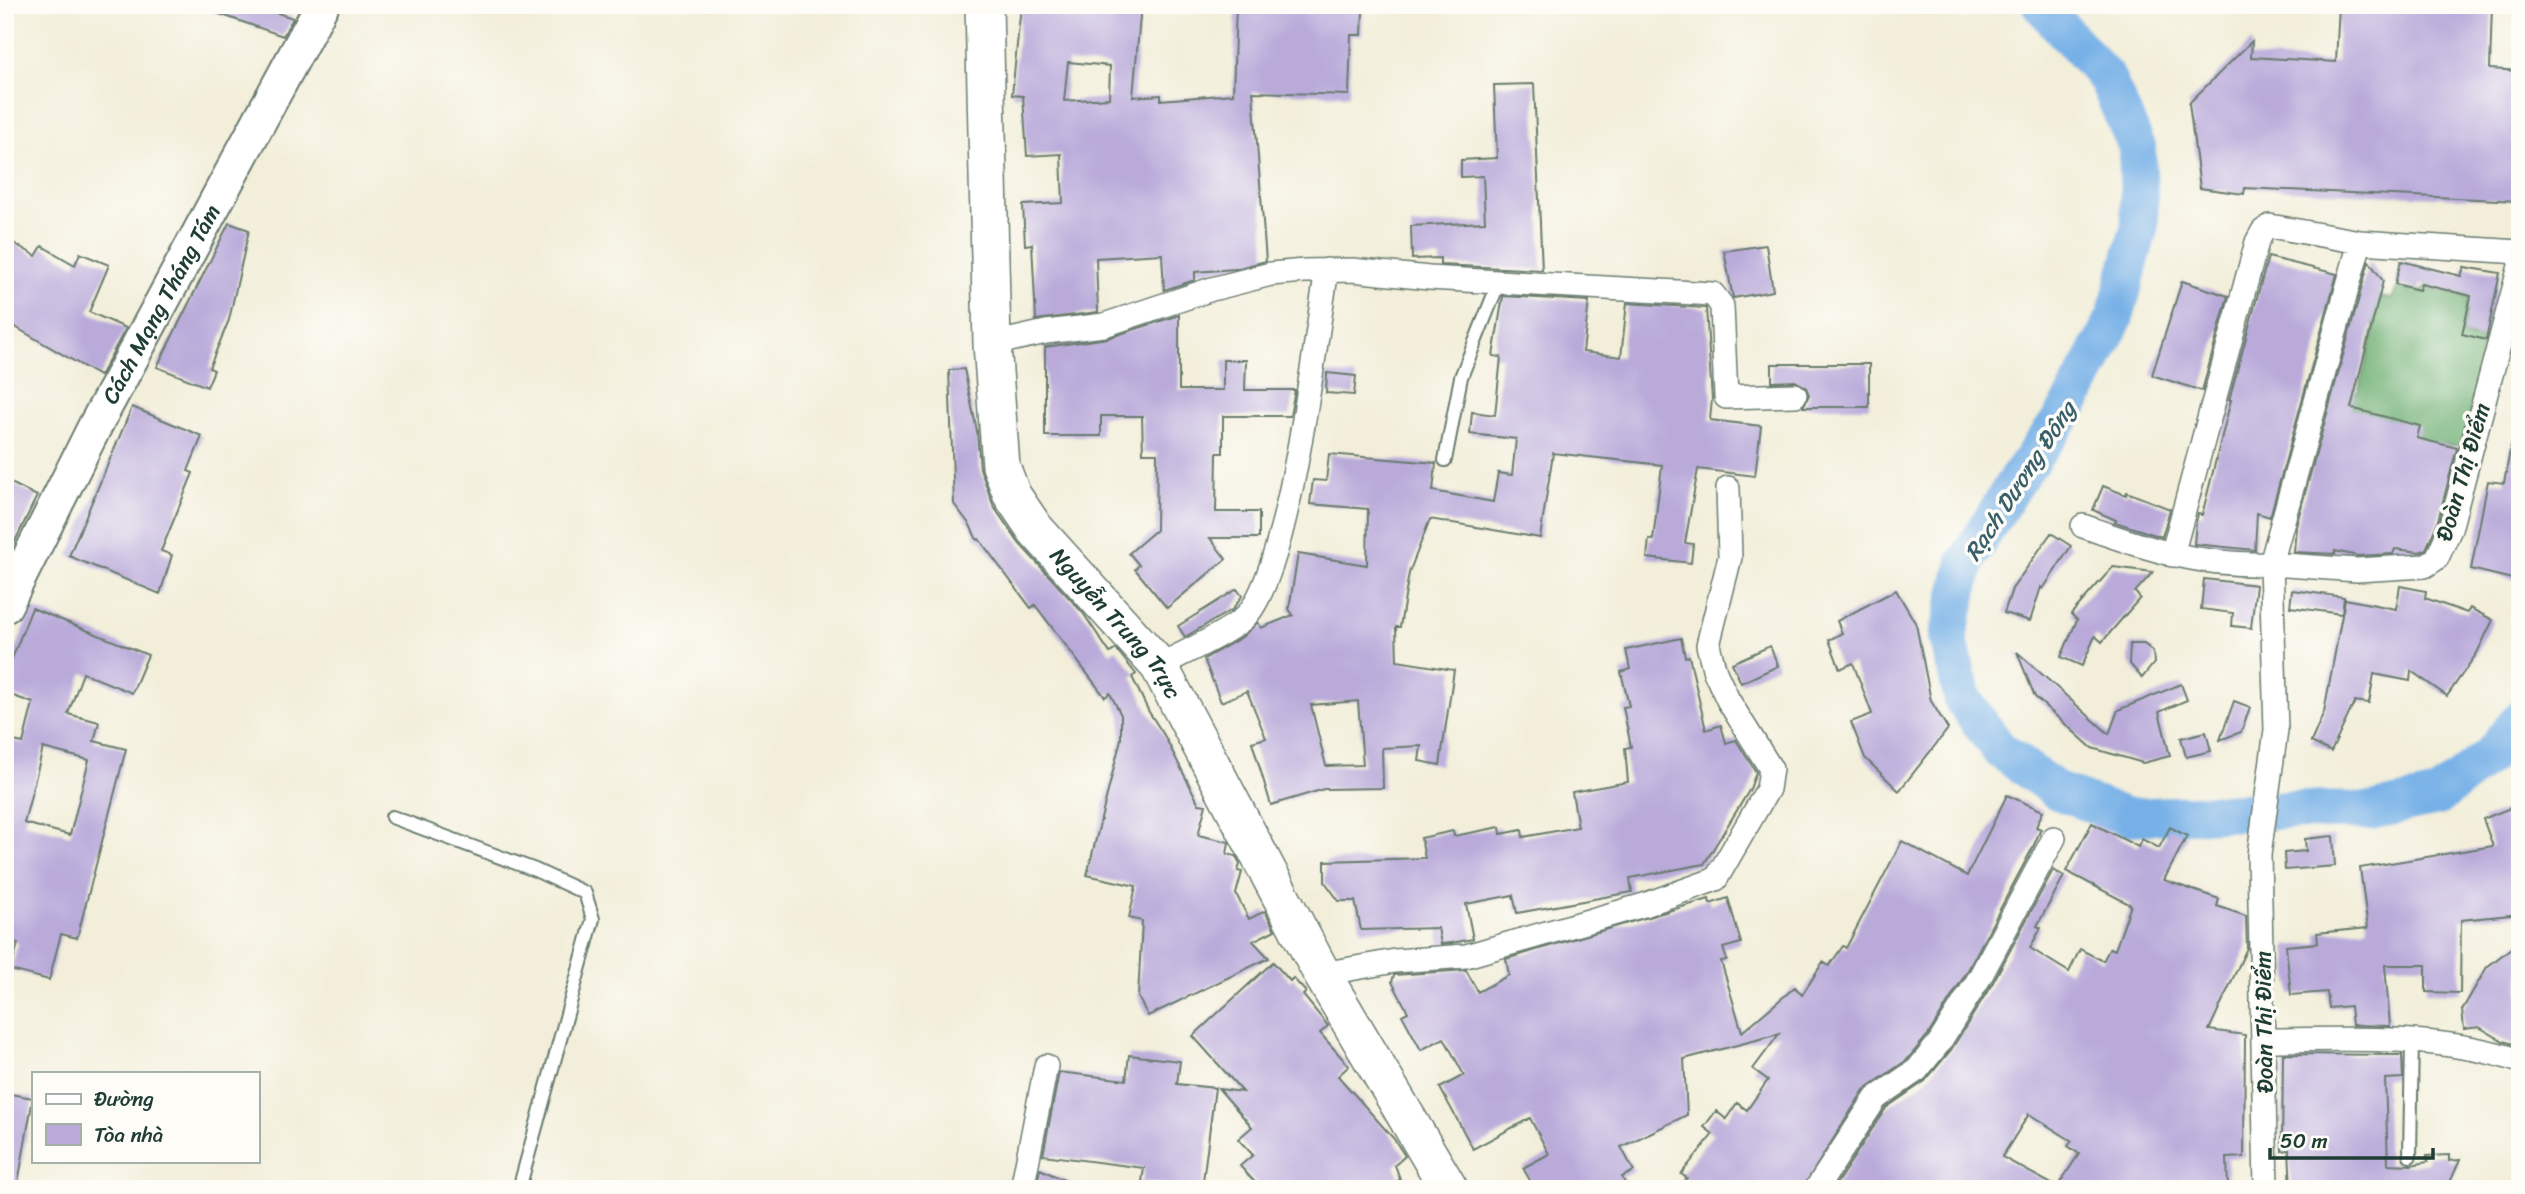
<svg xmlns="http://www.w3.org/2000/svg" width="2525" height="1194" viewBox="0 0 2525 1194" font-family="Sriracha,sans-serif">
<rect width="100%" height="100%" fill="#fdfcf7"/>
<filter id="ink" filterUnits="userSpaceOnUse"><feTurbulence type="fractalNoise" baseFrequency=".0143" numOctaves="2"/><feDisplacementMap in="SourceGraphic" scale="14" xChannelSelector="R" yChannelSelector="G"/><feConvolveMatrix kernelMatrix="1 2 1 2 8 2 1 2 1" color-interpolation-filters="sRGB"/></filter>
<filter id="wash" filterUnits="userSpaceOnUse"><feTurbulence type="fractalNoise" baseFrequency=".00686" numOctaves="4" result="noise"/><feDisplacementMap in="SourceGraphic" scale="28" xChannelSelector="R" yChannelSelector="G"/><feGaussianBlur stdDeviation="1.57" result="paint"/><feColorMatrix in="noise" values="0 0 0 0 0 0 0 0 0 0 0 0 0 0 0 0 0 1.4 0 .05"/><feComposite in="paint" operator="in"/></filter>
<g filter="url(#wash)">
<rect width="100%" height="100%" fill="#f2eed9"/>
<!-- forest -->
<path fill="#6daf72" stroke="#467653" stroke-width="2" d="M 2425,287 L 2469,297 L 2461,334 L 2487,342 L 2489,346 L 2461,446 L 2442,444 L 2418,530 L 2355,409 L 2327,402 L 2330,388 L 2358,392 L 2375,326 L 2370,321 L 2376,296 L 2392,299 L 2397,288 L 2421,292 Z"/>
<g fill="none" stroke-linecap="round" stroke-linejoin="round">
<!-- river -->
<path stroke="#76b0e7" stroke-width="38" d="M 2041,5 L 2107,79 L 2137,147 L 2140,225 L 2115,317 L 2068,409 L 2013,485 L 1966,562 L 1948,637 L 1963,700 L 1999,749 L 2057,791 L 2127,817 L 2292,810 L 2371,811 L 2438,797 L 2491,754 L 2520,719"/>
</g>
<g id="blocks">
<!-- building -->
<path fill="#b9aada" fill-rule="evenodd" d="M 202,5 L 266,5 L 265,9 L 293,18 L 283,36 L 202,8 Z
M 1021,5 L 1141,5 L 1133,97 L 1161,95 L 1161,100 L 1233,94 L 1236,5 L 1353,5 L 1353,10 L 1363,10 L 1362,35 L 1351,35 L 1349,95 L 1253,92 L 1266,261 L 1235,269 L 1195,272 L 1195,280 L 1164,290 L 1162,254 L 1096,258 L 1098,312 L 1036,320 L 1032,244 L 1025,245 L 1023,205 L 1063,203 L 1062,180 L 1061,154 L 1027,156 L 1023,96 L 1012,95 ZM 1068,62 L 1110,66 L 1109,98 L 1064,101 Z
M 2339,5 L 2492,5 L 2490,69 L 2520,71 L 2518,201 L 2245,188 L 2244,194 L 2200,188 L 2189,103 L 2252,41 L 2251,57 L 2336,62 Z
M 1534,84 L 1542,270 L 1440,265 L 1440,258 L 1412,259 L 1411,226 L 1485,222 L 1483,176 L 1461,177 L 1461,160 L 1497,158 L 1494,85 Z
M 229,223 L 249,230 L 229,320 L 209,368 L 214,370 L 207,387 L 157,367 Z
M 5,238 L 36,256 L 42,246 L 75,265 L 80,253 L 109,265 L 89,312 L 126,328 L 100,376 L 5,321 Z
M 1766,245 L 1773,291 L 1733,298 L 1724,251 Z
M 2268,257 L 2337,274 L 2270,517 L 2257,513 L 2255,550 L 2194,544 L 2196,522 L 2198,514 L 2202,515 L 2231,400 L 2229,400 Z
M 2369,261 L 2383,281 L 2351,408 L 2420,426 L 2417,438 L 2457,448 L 2437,524 L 2426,549 L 2420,552 L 2395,549 L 2393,554 L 2358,556 L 2335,551 L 2335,554 L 2294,552 L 2296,526 Z
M 2401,261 L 2461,276 L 2464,267 L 2500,273 L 2486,340 L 2462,334 L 2471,296 L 2421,284 L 2419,290 L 2395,284 Z
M 2182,281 L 2228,296 L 2202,391 L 2152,375 Z
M 1503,296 L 1589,301 L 1583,352 L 1621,357 L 1627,303 L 1706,308 L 1712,399 L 1710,420 L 1761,426 L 1755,476 L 1698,469 L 1685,543 L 1693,544 L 1691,563 L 1647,558 L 1649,539 L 1653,540 L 1662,465 L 1553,453 L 1540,538 L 1430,519 L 1409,573 L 1400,627 L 1396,627 L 1397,661 L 1454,670 L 1440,765 L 1419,761 L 1421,746 L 1382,748 L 1383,788 L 1324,789 L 1271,805 L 1252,742 L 1266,738 L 1247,691 L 1221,702 L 1204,659 L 1242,637 L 1258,622 L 1261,628 L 1293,615 L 1289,609 L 1298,554 L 1367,565 L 1368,509 L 1310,504 L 1313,480 L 1326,481 L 1329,454 L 1436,463 L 1433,491 L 1493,502 L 1498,473 L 1512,475 L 1516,439 L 1470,434 L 1472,412 L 1495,415 L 1501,357 L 1493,356 ZM 1358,701 L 1363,765 L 1326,766 L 1311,705 Z
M 1179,315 L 1179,390 L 1223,390 L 1223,360 L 1246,360 L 1245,390 L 1295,390 L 1290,416 L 1223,416 L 1223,453 L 1217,453 L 1216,512 L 1259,512 L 1259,538 L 1210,538 L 1226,559 L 1167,608 L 1135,569 L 1139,565 L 1129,553 L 1156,530 L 1157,453 L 1143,453 L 1142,416 L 1101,416 L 1101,436 L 1045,436 L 1045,347 L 1108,338 Z
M 1772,364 L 1869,364 L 1869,407 L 1803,407 L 1809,395 L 1806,387 L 1795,381 L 1772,382 Z
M 964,369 L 977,431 L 980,468 L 994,507 L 1019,543 L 1083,613 L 1110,653 L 1116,649 L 1136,674 L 1132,677 L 1149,712 L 1164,735 L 1199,804 L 1206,805 L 1198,835 L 1229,842 L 1227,854 L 1236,856 L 1240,864 L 1238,871 L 1242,872 L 1236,894 L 1249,919 L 1265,911 L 1275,930 L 1253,941 L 1269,958 L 1148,1016 L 1138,997 L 1142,921 L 1129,918 L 1136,886 L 1087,875 L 1121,739 L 1121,715 L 1110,693 L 1105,697 L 1035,605 L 1031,608 L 979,539 L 977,540 L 970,525 L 954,504 L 949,370 Z
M 1327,373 L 1356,376 L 1354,395 L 1326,393 Z
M 132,407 L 202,436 L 188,471 L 193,473 L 161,551 L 172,555 L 160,594 L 69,556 Z
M 2511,445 L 2520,446 L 2520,581 L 2471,569 L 2488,481 L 2504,483 Z
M 5,480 L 37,496 L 5,562 Z
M 2103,486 L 2126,495 L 2127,492 L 2170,509 L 2162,537 L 2115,522 L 2116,520 L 2093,510 Z
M 2051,533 L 2071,546 L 2043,589 L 2041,587 L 2030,621 L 2004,613 L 2012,589 Z
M 2113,567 L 2153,572 L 2135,592 L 2140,598 L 2102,642 L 2095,636 L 2082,666 L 2061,657 L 2077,620 L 2071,614 Z
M 2204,579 L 2256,585 L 2251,628 L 2232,626 L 2233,613 L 2201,609 Z
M 2400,586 L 2426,591 L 2425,598 L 2467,613 L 2470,608 L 2493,620 L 2477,653 L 2447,696 L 2411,671 L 2410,681 L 2374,674 L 2369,703 L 2355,701 L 2331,752 L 2311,742 L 2324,712 L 2345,599 L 2396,609 Z
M 1237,589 L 1242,596 L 1233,609 L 1185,637 L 1178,626 Z
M 1896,590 L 1916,624 L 1931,701 L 1948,729 L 1899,791 L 1865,758 L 1851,722 L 1872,714 L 1853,663 L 1840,669 L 1829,640 L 1842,633 L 1837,621 Z
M 2292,590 L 2344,597 L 2342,614 L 2290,607 Z
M 32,608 L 148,655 L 132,693 L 83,673 L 68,714 L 99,722 L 94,741 L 126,749 L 77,938 L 61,934 L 49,980 L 11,970 L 18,943 L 5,940 L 5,739 L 23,743 L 33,703 L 5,693 L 5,658 L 11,661 ZM 43,748 L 89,760 L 70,835 L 24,823 Z
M 1681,638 L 1685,657 L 1689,656 L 1706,730 L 1721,725 L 1726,743 L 1736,740 L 1756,772 L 1750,789 L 1704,864 L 1630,878 L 1632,892 L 1517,913 L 1513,895 L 1466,904 L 1473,939 L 1451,943 L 1441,944 L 1438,928 L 1361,930 L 1355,901 L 1339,901 L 1325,882 L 1325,861 L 1425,858 L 1421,838 L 1453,831 L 1454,836 L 1500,827 L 1501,834 L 1522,830 L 1523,837 L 1578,827 L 1572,792 L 1628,782 L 1625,748 L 1631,747 L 1623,707 L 1629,706 L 1621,672 L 1630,669 L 1626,650 Z
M 2130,644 L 2144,644 L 2153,651 L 2154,663 L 2142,678 L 2129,663 Z
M 1770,646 L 1778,666 L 1741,683 L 1732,663 Z
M 2017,652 L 2109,734 L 2118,710 L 2181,684 L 2187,700 L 2159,712 L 2170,756 L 2143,763 L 2092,748 L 2035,697 Z
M 2234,701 L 2250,707 L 2241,732 L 2220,740 Z
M 2206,732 L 2211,751 L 2186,757 L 2181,738 Z
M 2007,795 L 2043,811 L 2036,827 L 2041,829 L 2033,847 L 1968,970 L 1928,1035 L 1907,1060 L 1864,1090 L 1802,1189 L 1678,1189 L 1687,1178 L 1681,1174 L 1713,1134 L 1704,1127 L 1716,1111 L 1726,1119 L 1737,1103 L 1747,1110 L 1768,1080 L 1753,1069 L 1779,1034 L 1684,1059 L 1687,1115 L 1621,1147 L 1634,1171 L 1622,1177 L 1628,1189 L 1535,1189 L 1523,1168 L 1549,1154 L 1530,1118 L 1473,1149 L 1440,1088 L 1464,1075 L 1444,1038 L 1421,1050 L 1402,1015 L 1408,1012 L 1392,982 L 1394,975 L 1466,970 L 1478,992 L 1509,975 L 1506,959 L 1709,899 L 1710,904 L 1728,898 L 1741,943 L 1723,948 L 1727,960 L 1721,961 L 1742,1032 L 1795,987 L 1802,995 L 1823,962 L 1829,966 L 1843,946 L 1846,948 L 1902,841 L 1967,876 Z
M 2520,804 L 2520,914 L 2461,920 L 2460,993 L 2426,992 L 2426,965 L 2385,965 L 2390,1026 L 2352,1025 L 2350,1006 L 2329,1008 L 2327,992 L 2291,995 L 2286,946 L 2318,943 L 2317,933 L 2368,928 L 2360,868 L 2493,846 L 2483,819 Z
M 2092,823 L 2138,847 L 2142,839 L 2159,848 L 2170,827 L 2187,836 L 2164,880 L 2219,899 L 2217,906 L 2246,916 L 2247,948 L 2209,1030 L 2245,1035 L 2244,1157 L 2227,1158 L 2228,1189 L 1833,1189 L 1886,1108 L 1925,1081 L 1951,1050 L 1992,984 L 2053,870 L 2064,876 L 2037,926 L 2041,928 L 2030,948 L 2069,972 L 2080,949 L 2103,961 L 2110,948 L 2115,950 L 2131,905 L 2066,871 ZM 2029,1114 L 2072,1141 L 2068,1146 L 2079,1154 L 2057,1187 L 2002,1157 Z
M 2333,836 L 2335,866 L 2285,870 L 2284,853 L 2306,851 L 2305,839 Z
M 2520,941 L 2520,1046 L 2503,1041 L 2479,1027 L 2464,1029 L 2462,1010 L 2487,967 Z
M 1273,962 L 1290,981 L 1293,978 L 1306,992 L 1303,995 L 1328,1026 L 1320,1033 L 1349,1066 L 1338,1076 L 1394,1139 L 1405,1156 L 1395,1165 L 1400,1179 L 1389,1189 L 1261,1189 L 1240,1166 L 1253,1155 L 1238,1139 L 1252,1127 L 1219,1089 L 1243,1092 L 1193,1036 Z
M 2283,1054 L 2402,1055 L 2403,1078 L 2385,1079 L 2388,1164 L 2411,1165 L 2428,1162 L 2427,1156 L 2449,1155 L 2449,1161 L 2460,1160 L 2447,1189 L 2291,1189 L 2289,1150 L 2282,1151 Z
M 1129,1055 L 1180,1061 L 1177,1084 L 1215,1088 L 1202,1189 L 1142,1182 L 1144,1168 L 1043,1155 L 1059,1072 L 1126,1080 Z
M 5,1093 L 33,1098 L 17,1189 L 5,1189 Z
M 1040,1169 L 1083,1189 L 1036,1189 Z"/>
</g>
</g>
<g filter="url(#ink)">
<use href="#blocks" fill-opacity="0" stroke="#697b6e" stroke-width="2"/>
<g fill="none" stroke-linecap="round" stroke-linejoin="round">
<!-- lane casing -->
<g stroke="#697b6e" stroke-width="16">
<path id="lane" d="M 1445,460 L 1461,377 L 1499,282
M 392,817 L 535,870 L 585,893 L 593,919 L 519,1189
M 2410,1156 L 2412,1040"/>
</g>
<!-- street casing -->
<g stroke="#697b6e" stroke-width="26">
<path id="street" d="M 992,344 L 1046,332 L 1104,325 L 1212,289 L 1271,274 L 1304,271 L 1352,270 L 1429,278 L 1713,294 L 1722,306 L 1726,397 L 1795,395
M 2083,526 C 2150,550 2199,566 2271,564 L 2360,242
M 2172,555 L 2257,242 L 2263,231 L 2270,226 L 2360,242 L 2520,252
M 1159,666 C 1184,652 1221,637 1243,619 C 1289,579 1315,339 1327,270
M 1322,974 L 1395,961 L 1466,956 L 1644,905 L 1716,879 L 1768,789 L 1771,769 L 1728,700 L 1715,672 L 1708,645 L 1730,557 L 1728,488
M 2265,1040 C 2350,1040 2438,1033 2520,1061
M 1022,1189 L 1046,1066
M 1816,1189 L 1876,1098 L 1917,1070 L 1939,1043 L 1980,977 L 2054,838
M 2266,1189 L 2259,855 L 2276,730 L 2271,564 L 2357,570 L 2425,566 L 2437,558 L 2450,529 L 2520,266"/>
</g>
<!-- secondary casing -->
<g stroke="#697b6e" stroke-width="37">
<g id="secondary">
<path id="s1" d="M 5,606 L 96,424 L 322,5"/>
</g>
</g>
<!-- primary casing -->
<g stroke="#697b6e" stroke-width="40">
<g id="primary">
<path id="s2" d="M 984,5 L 992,344 L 1001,466 L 1012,495 L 1035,529 L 1159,666 L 1322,974 L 1449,1189"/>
</g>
</g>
<!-- lane -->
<use href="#lane" stroke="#fff" stroke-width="12"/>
<!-- street -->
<use href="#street" stroke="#fff" stroke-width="23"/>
<!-- secondary -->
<use href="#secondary" stroke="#fff" stroke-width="33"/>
<!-- primary -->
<use href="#primary" stroke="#fff" stroke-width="37"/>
</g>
</g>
<g text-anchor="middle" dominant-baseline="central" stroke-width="7" stroke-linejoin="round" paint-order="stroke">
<!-- street labels -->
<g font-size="23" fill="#1f3d34" stroke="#fdfcf7">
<text stroke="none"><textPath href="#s1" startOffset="340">Cách Mạng Tháng Tám</textPath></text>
<text transform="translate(2463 472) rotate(-74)">Đoàn Thị Điểm</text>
<text stroke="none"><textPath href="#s2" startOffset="658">Nguyễn Trung Trực</textPath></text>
<text transform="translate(2264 1022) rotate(-91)">Đoàn Thị Điểm</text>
</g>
<!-- water labels -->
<g font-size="24" font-style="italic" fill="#39606a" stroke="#fdfcf7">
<text transform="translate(2020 481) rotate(-57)">Rạch Dương Đông</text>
</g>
</g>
<!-- margin -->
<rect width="2525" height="1194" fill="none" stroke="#fdfcf7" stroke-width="28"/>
<!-- legend -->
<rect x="32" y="1072" width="228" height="91" fill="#fdfcf7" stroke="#a4b0a9" stroke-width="2"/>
<rect x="46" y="1094" width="35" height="10" fill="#ffffff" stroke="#a4b0a9" stroke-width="2"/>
<text x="94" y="1106" font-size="21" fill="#1f3d34">Đường</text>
<rect x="46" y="1124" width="35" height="21" fill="#b9aada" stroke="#a4b0a9" stroke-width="2"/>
<text x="94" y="1142" font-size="21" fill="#1f3d34">Tòa nhà</text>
<!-- scale -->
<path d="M2270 1148v10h163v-10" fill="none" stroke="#1f3d34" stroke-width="3.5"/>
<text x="2280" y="1148" font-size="21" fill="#1f3d34" stroke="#fdfcf7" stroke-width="5" paint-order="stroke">50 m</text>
</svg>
